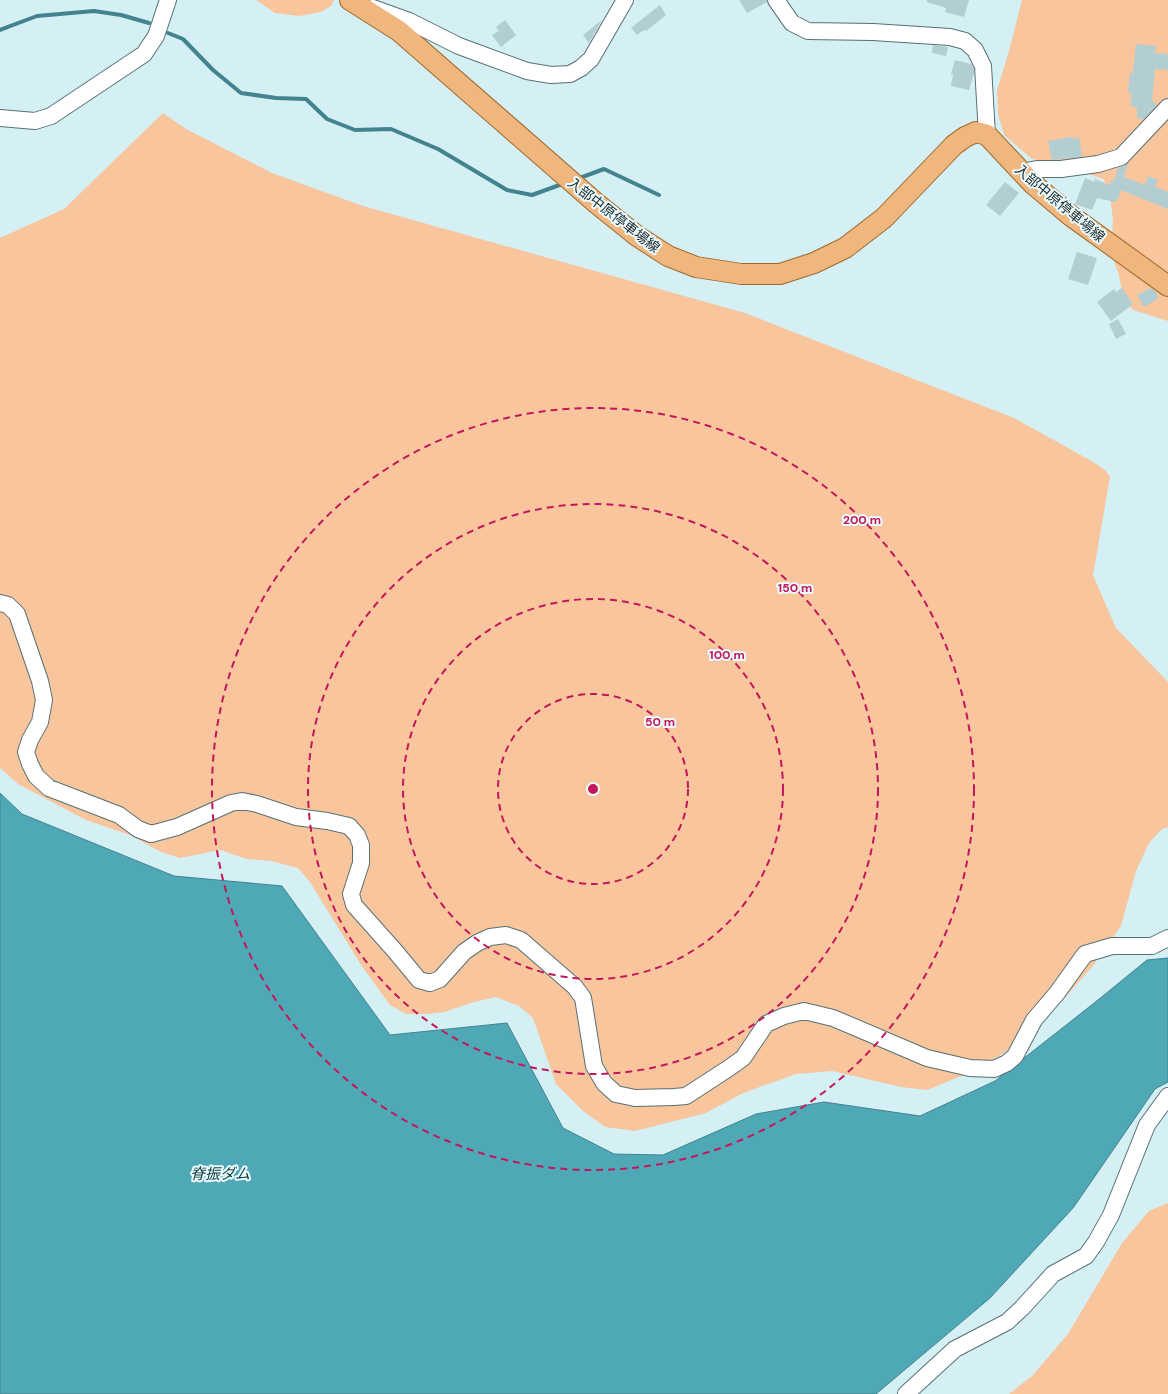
<svg xmlns="http://www.w3.org/2000/svg" width="1168" height="1394" viewBox="0 0 1168 1394" font-family="'DM Sans','Noto Sans JP',sans-serif">
<rect width="100%" height="100%" fill="#d4f0f5"/>
<!-- green -->
<path fill="#f8c59c" d="M 256,0 L 334,0 L 331,6 L 321,12 L 299,16 L 275,13 Z
M 1022,0 L 1168,0 L 1168,321 L 1133,310 L 1123,299 L 1119,275 L 1111,253 L 1113,219 L 1109,189 L 1103,179 L 1060,164 L 1032,159 L 1004,135 L 998,114 L 997,90 L 1009,51 Z
M 163,113 L 186,129 L 272,173 L 363,206 L 745,313 L 1014,418 L 1095,463 L 1106,471 L 1110,477 L 1093,575 L 1116,628 L 1168,682 L 1168,827 L 1162,829 L 1149,843 L 1136,871 L 1121,926 L 1092,967 L 1062,1001 L 1004,1053 L 969,1073 L 927,1090 L 901,1087 L 832,1071 L 796,1074 L 743,1093 L 706,1113 L 635,1131 L 605,1127 L 582,1110 L 556,1084 L 533,1018 L 519,1006 L 496,997 L 474,1002 L 444,1012 L 428,1014 L 406,1014 L 390,1005 L 361,965 L 310,882 L 298,868 L 271,861 L 247,859 L 220,850 L 180,858 L 161,852 L 130,835 L 86,820 L 18,784 L 0,768 L 0,238 L 64,209 Z
M 1168,1203 L 1168,1394 L 1009,1394 L 1032,1376 L 1068,1334 L 1122,1243 L 1149,1211 Z"/>
<!-- water -->
<path fill="#4fa8b6" stroke="#42838e" d="M 0,793 L 22,814 L 174,876 L 282,886 L 390,1035 L 507,1023 L 563,1128 L 614,1154 L 663,1155 L 756,1114 L 824,1102 L 920,1116 L 995,1081 L 1098,1000 L 1147,960 L 1168,958 L 1168,1082 L 1155,1089 L 1073,1208 L 990,1298 L 876,1394 L 0,1394 Z"/>
<g fill="none" stroke-linecap="round" stroke-linejoin="round">
<!-- stream -->
<path stroke="#42838e" stroke-width="4" d="M 0,30 L 37,16 L 94,11 L 121,15 L 149,23
M 168,33 L 183,39 L 213,70 L 241,93 L 276,98 L 306,99 L 327,119 L 355,130 L 391,129 L 438,149 L 507,190 L 532,195 L 565,183
M 577,179 L 604,169 L 659,195"/>
</g>
<!-- building -->
<path fill="#b3ced3" d="M 739,0 L 767,0 L 767,2 L 747,13 Z
M 927,0 L 969,0 L 964,17 L 945,12 L 946,8 L 927,2 Z
M 660,5 L 666,15 L 646,31 L 644,30 L 637,35 L 631,28 Z
M 505,20 L 516,35 L 501,47 L 492,35 L 499,31 L 496,27 Z
M 602,20 L 589,43 L 583,35 Z
M 1136,44 L 1156,46 L 1155,53 L 1168,54 L 1168,70 L 1155,69 L 1152,100 L 1157,105 L 1144,119 L 1137,118 L 1137,107 L 1130,106 L 1132,93 L 1128,93 L 1130,73 L 1133,73 Z
M 933,45 L 948,47 L 946,56 L 932,53 Z
M 955,60 L 971,64 L 974,68 L 974,76 L 973,76 L 969,90 L 951,86 L 953,75 L 951,74 Z
M 1072,137 L 1073,139 L 1079,137 L 1082,157 L 1052,160 L 1048,141 Z
M 1128,164 L 1124,177 L 1145,185 L 1148,176 L 1158,180 L 1155,187 L 1168,192 L 1168,209 L 1121,190 L 1117,201 L 1115,201 L 1115,202 L 1097,198 L 1092,210 L 1075,204 L 1085,178 L 1094,182 L 1095,179 L 1110,185 L 1111,180 L 1114,181 L 1118,168 Z
M 1005,182 L 1019,193 L 1000,216 L 986,205 Z
M 1077,252 L 1097,258 L 1088,285 L 1068,279 Z
M 1122,288 L 1133,304 L 1111,321 L 1097,302 L 1114,289 L 1116,292 Z
M 1151,288 L 1155,291 L 1159,298 L 1144,307 L 1137,295 Z
M 1118,319 L 1126,334 L 1116,339 L 1109,324 Z"/>
<g fill="none" stroke-linecap="round" stroke-linejoin="round">
<!-- minor casing -->
<g stroke="#577074" stroke-width="18">
<path id="minor" d="M 776,0 L 792,23 L 808,31 L 873,32 L 950,37 L 965,41 L 975,50 L 983,66 L 987,135
M 373,8 L 409,21 L 459,46 L 527,71 L 551,75 L 570,74 L 581,68 L 591,59 L 625,0
M 0,118 L 35,121 L 51,116 L 144,54 L 156,36 L 168,0
M 1021,172 L 1037,169 L 1061,169 L 1098,164 L 1121,157 L 1168,107
M 0,603 L 8,605 L 17,614 L 40,681 L 44,700 L 40,722 L 30,740 L 26,752 L 30,764 L 36,776 L 49,788 L 119,815 L 138,829 L 151,834 L 177,827 L 231,803 L 242,801 L 257,804 L 296,817 L 327,821 L 349,826 L 357,835 L 361,845 L 361,863 L 351,894 L 354,905 L 395,951 L 419,980 L 430,983 L 440,979 L 464,952 L 477,943 L 490,937 L 506,935 L 521,940 L 575,987 L 583,998 L 594,1066 L 604,1083 L 616,1094 L 635,1098 L 674,1097 L 686,1096 L 729,1068 L 743,1058 L 766,1024 L 784,1016 L 804,1011 L 833,1018 L 927,1058 L 970,1068 L 994,1069 L 1007,1063 L 1015,1056 L 1034,1020 L 1057,993 L 1085,954 L 1112,946 L 1152,946 L 1168,938
M 906,1394 L 955,1349 L 1007,1322 L 1022,1308 L 1053,1274 L 1086,1256 L 1096,1242 L 1111,1215 L 1147,1125 L 1168,1096"/>
</g>
<!-- major casing -->
<g stroke="#a0682a" stroke-width="22">
<path id="major" d="M 350,0 L 399,31 L 596,203 L 637,236 L 668,256 L 696,267 L 741,274 L 780,274 L 814,263 L 845,248 L 884,218 L 954,145 L 965,137 L 976,132 L 987,135 L 1032,183 L 1071,216 L 1168,286"/>
</g>
<!-- minor -->
<use href="#minor" stroke="#fff" stroke-width="16"/>
<!-- major -->
<use href="#major" stroke="#efb77d" stroke-width="20"/>
</g>
<!-- distance rings -->
<g fill="none" stroke="#c2185b" stroke-width="2" stroke-dasharray="7 5">
<circle cx="593" cy="789" r="95"/>
<circle cx="593" cy="789" r="190"/>
<circle cx="593" cy="789" r="285"/>
<circle cx="593" cy="789" r="381"/>
</g>
<g text-anchor="middle" dominant-baseline="central" stroke-width="4" stroke-linejoin="round" paint-order="stroke">
<!-- street labels -->
<g font-size="14" fill="#232e30" stroke="#eafbfe">
<text transform="translate(1060 203) rotate(40)">入部中原停車場線</text>
<text transform="translate(614 215) rotate(38)">入部中原停車場線</text>
</g>
<!-- water labels -->
<g font-size="15" font-style="italic" fill="#103a40" stroke="#eafbfe">
<text x="220" y="1174">脊振ダム</text>
</g>
</g>
<circle cx="593" cy="789" r="6" fill="#c2185b" stroke="#eafbfe" stroke-width="2"/>
<g font-size="12" text-anchor="middle" font-weight="bold" fill="#c2185b" stroke="#eafbfe" stroke-width="4" stroke-linejoin="round" paint-order="stroke">
<text x="862" y="524">200 m</text>
<text x="795" y="592">150 m</text>
<text x="727" y="659">100 m</text>
<text x="660" y="726">50 m</text>
</g>
</svg>
